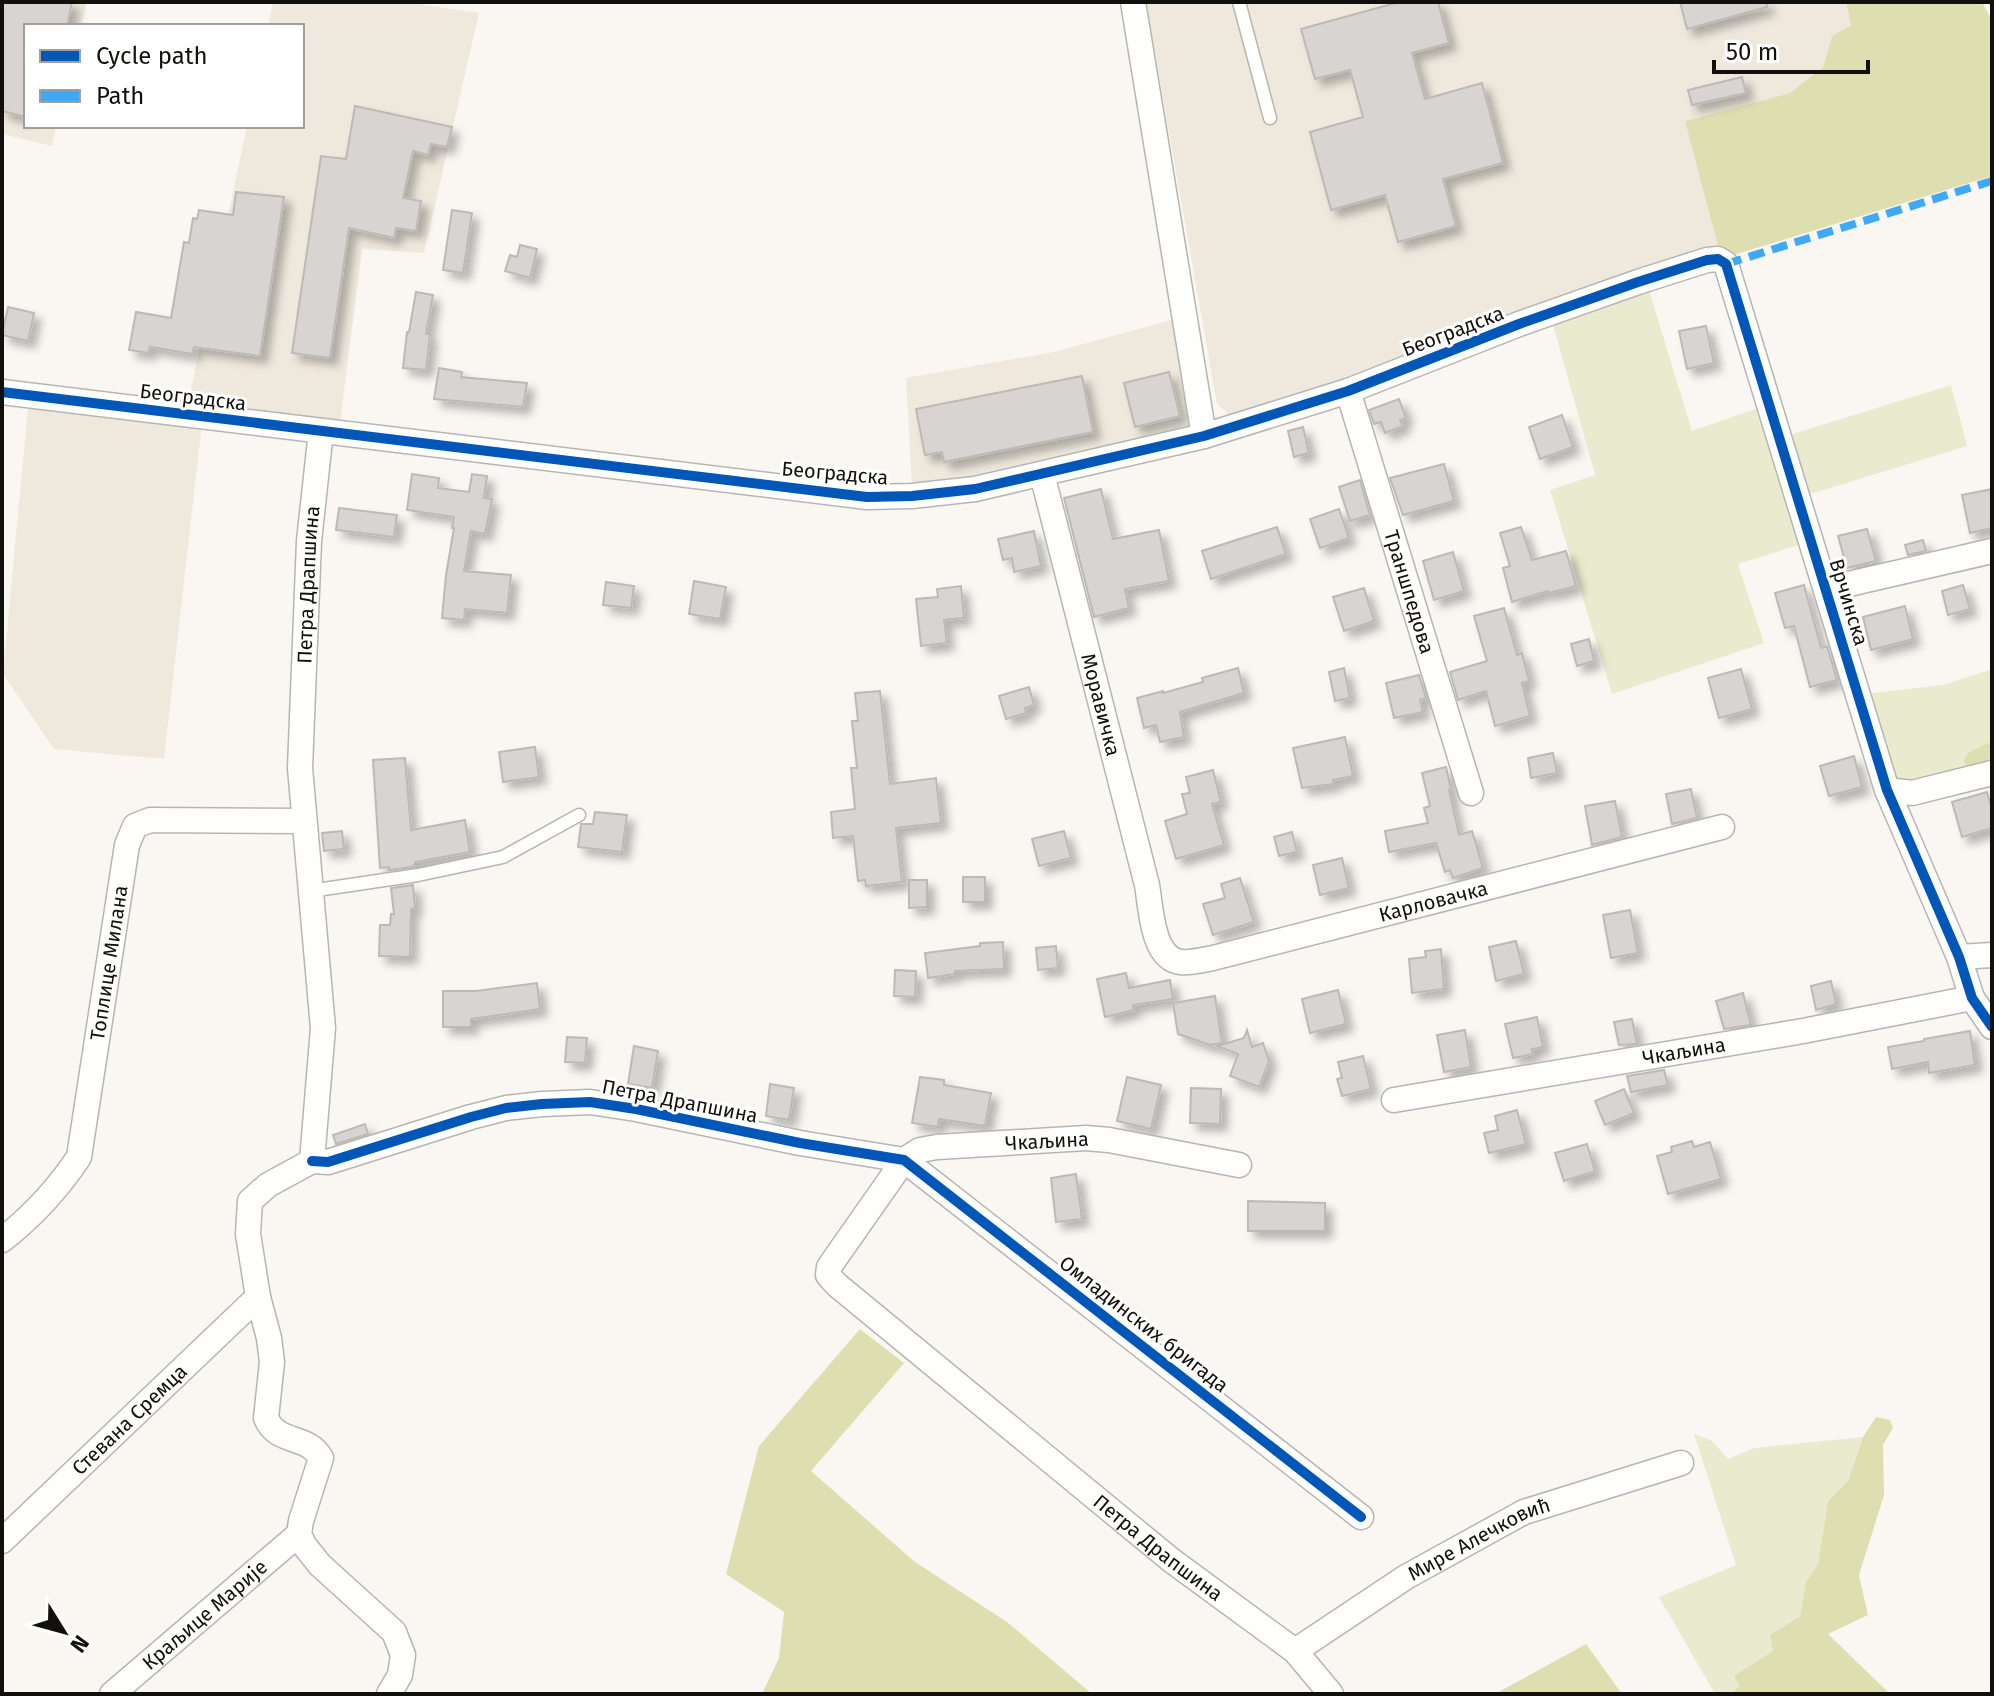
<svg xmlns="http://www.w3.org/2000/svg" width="1994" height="1696" viewBox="0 0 1994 1696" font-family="'Fira Sans',sans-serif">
<defs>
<filter id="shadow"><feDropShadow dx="7" dy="7" stdDeviation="4" flood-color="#0004"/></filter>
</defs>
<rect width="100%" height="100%" fill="#faf7f2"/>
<!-- built -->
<path fill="#eee8dd" d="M 2,2 L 87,2 L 81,26 L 26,26 L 26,126 L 56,126 L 52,146 L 2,134 Z
M 273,2 L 405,2 L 479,13 L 424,253 L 362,249 L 340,423 L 189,399 L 247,126 L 302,126 L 302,26 L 268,26 Z
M 1146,2 L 1846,2 L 1851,25 L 1832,36 L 1823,67 L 1790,93 L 1685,121 L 1719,250 L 1514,315 L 1242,416 L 1228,414 L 1217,404 Z
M 1179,318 L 1194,422 L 1189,431 L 978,479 L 912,485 L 906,378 L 1054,352 Z
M 28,407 L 202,423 L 164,759 L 54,749 L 3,674 Z"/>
<!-- green -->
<path fill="#eaeace" d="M 1648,287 L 1692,431 L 1758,408 L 1802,544 L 1738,564 L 1764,643 L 1612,694 L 1550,490 L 1595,475 L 1553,325 Z
M 1951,385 L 1967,446 L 1804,496 L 1789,435 Z
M 1992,669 L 1992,741 L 1969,752 L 1967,770 L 1891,785 L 1865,694 L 1943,685 Z
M 1694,1434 L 1712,1441 L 1728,1459 L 1754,1448 L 1863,1437 L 1848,1481 L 1828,1501 L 1818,1564 L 1806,1582 L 1800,1616 L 1770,1635 L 1774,1651 L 1735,1676 L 1739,1687 L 1731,1694 L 1715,1694 L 1659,1597 L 1736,1565 Z"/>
<!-- forest -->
<path fill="#dedfb1" d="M 1846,2 L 1982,2 L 1992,20 L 1992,176 L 1727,257 L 1719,250 L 1685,121 L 1790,93 L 1823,67 L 1832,36 L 1851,25 Z
M 1992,741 L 1992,768 L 1967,770 L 1964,760 L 1969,752 Z
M 860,1329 L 904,1363 L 811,1471 L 915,1562 L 1007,1622 L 1092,1694 L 762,1694 L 779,1658 L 784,1612 L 726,1574 L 759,1446 Z
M 1876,1417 L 1890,1420 L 1893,1428 L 1883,1445 L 1884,1495 L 1859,1575 L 1868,1615 L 1828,1634 L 1890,1694 L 1731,1694 L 1739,1686 L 1734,1676 L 1773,1651 L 1770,1635 L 1800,1616 L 1806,1582 L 1818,1564 L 1828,1501 L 1848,1481 L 1863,1437 Z
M 1586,1644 L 1622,1694 L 1495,1694 Z"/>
<!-- building -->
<path fill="#d7d4d1" stroke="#bcb9b6" stroke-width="2" filter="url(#shadow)" d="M 2,2 L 72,2 L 67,26 L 26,26 L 26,117 L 2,111 Z
M 1399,2 L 1438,2 L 1449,43 L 1412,53 L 1425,99 L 1482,83 L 1503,163 L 1443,179 L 1456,226 L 1398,242 L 1385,195 L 1331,210 L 1310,132 L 1363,117 L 1350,70 L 1315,79 L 1301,29 Z
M 1680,2 L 1766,2 L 1767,7 L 1687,29 Z
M 1742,77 L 1746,93 L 1692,105 L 1688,90 Z
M 355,106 L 452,127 L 447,147 L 431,144 L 428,155 L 413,151 L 403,198 L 421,201 L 416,231 L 396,228 L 394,238 L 349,228 L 330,358 L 292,353 L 321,156 L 346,159 Z
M 236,192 L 284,197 L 260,356 L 194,347 L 192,354 L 150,347 L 148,353 L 129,350 L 136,312 L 171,318 L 184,242 L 189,243 L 193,218 L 197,219 L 199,210 L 233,215 Z
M 452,210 L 472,213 L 463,273 L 443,270 Z
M 520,245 L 537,249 L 530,278 L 505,271 L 510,255 L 517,257 Z
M 416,292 L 433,295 L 426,334 L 430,334 L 426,370 L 403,368 L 407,332 L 409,332 Z
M 8,307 L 34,313 L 28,341 L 2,335 Z
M 1706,326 L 1714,363 L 1687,369 L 1679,331 Z
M 439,368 L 462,372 L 461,377 L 527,383 L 523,407 L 434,399 Z
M 1169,372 L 1180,416 L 1135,427 L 1124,383 Z
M 1082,376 L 1093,432 L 944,462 L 942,452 L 925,455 L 916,409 Z
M 1399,399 L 1406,418 L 1400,420 L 1403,426 L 1385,433 L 1381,422 L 1374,424 L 1369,410 Z
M 1562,415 L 1573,447 L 1540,459 L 1529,427 Z
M 1303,427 L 1309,453 L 1294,457 L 1288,431 Z
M 1444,464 L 1454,501 L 1403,515 L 1390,478 Z
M 412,474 L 439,478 L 438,488 L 469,492 L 472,474 L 487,476 L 484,498 L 492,499 L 485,534 L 471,531 L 464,571 L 511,575 L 507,613 L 465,609 L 464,620 L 442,618 L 446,575 L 454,528 L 452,528 L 454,517 L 407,510 Z
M 1360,480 L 1370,515 L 1350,521 L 1339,487 Z
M 1101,489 L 1113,539 L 1159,530 L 1169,581 L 1125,589 L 1129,608 L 1094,617 L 1064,498 Z
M 1992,489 L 1992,528 L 1970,533 L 1962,495 Z
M 339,508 L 397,515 L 394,537 L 336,530 Z
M 1339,509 L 1349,538 L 1320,548 L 1310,519 Z
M 1277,527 L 1286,554 L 1211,579 L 1202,551 Z
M 1521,527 L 1532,560 L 1566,551 L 1576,586 L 1549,593 L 1548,591 L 1512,602 L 1503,568 L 1510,566 L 1500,533 Z
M 1867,529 L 1876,561 L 1847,568 L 1838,536 Z
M 1034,531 L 1041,566 L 1014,572 L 1012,558 L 1003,560 L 998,539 Z
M 1923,540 L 1926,551 L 1908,555 L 1905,545 Z
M 1453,552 L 1464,591 L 1434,600 L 1423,561 Z
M 694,581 L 726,587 L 720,619 L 689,614 Z
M 606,582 L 634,586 L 631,608 L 603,605 Z
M 1804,585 L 1821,648 L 1827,646 L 1837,680 L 1810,687 L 1794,626 L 1785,628 L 1775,593 Z
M 1963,585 L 1970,609 L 1948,615 L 1942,591 Z
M 961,586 L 964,618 L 944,620 L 947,643 L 921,646 L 916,599 L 938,597 L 937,589 Z
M 1364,588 L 1374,621 L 1344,631 L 1333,597 Z
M 1905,606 L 1913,639 L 1871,650 L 1863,617 Z
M 1504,608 L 1517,655 L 1522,653 L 1529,681 L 1522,683 L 1530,716 L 1495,726 L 1486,691 L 1458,700 L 1450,672 L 1487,661 L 1474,616 Z
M 1589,639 L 1594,661 L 1577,666 L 1571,644 Z
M 1238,668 L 1244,693 L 1180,712 L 1184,737 L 1160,742 L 1156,725 L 1144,728 L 1137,698 L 1163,691 L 1163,693 L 1203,682 L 1202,678 Z
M 1344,668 L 1350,698 L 1335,701 L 1329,672 Z
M 1741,669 L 1752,709 L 1719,718 L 1708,678 Z
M 1419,675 L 1426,698 L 1420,700 L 1423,712 L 1394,718 L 1386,683 Z
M 1029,687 L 1034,705 L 1025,708 L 1026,713 L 1006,719 L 999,696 Z
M 880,691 L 890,784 L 936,778 L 941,823 L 896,828 L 902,882 L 866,886 L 865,880 L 858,881 L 853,836 L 833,838 L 831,812 L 855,809 L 851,768 L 857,768 L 852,721 L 858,721 L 855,693 Z
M 1345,737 L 1353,776 L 1333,780 L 1334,784 L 1302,788 L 1293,748 Z
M 535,747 L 539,777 L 503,782 L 499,752 Z
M 1553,753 L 1557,773 L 1531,778 L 1528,758 Z
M 1854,756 L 1862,787 L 1829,796 L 1820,766 Z
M 405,758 L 411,830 L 465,820 L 470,852 L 415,862 L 415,865 L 411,867 L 389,870 L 389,867 L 380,868 L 373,760 Z
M 1446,767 L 1451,790 L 1449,790 L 1459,835 L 1472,831 L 1483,868 L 1453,878 L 1450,870 L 1445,872 L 1436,843 L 1389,852 L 1385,831 L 1428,823 L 1424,808 L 1430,806 L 1422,773 Z
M 1213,770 L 1221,802 L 1212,804 L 1224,845 L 1176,859 L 1165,821 L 1187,814 L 1182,794 L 1190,793 L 1186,777 Z
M 1691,789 L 1697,818 L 1672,824 L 1666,794 Z
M 1987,792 L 1992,809 L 1992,828 L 1962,837 L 1952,802 Z
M 1615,801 L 1622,837 L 1592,845 L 1585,806 Z
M 595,812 L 627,815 L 622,852 L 578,847 L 581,824 L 593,824 Z
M 342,831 L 344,849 L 324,851 L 322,833 Z
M 1064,831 L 1071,858 L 1039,866 L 1032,839 Z
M 1292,832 L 1297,852 L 1279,856 L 1274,837 Z
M 1342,858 L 1349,888 L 1320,895 L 1313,865 Z
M 963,877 L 985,877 L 985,902 L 963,902 Z
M 1240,878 L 1254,922 L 1213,935 L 1203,904 L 1225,898 L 1221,884 Z
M 909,880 L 927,880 L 927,907 L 909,908 Z
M 413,885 L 415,908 L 411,909 L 410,957 L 379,956 L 380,925 L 390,925 L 391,914 L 394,914 L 391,888 Z
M 1630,910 L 1638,953 L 1611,958 L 1603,915 Z
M 1516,941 L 1524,974 L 1496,981 L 1489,947 Z
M 1003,942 L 1004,969 L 955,971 L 955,974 L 928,978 L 925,953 L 980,946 L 980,943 Z
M 1056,946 L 1058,968 L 1038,970 L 1036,948 Z
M 1441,949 L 1444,989 L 1412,993 L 1409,959 L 1426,957 L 1425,951 Z
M 895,970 L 916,971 L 915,997 L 894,996 Z
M 1126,973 L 1129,988 L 1170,980 L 1173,999 L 1133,1005 L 1134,1010 L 1105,1017 L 1097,979 Z
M 1831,981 L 1836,1004 L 1816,1010 L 1811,986 Z
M 537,983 L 540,1009 L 471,1019 L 471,1027 L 443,1027 L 443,991 L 476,991 Z
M 1338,990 L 1346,1024 L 1310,1033 L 1302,999 Z
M 1743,993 L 1751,1025 L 1724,1029 L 1716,1001 Z
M 1215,996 L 1222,1043 L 1210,1045 L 1178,1034 L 1173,1003 Z
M 1537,1017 L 1543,1047 L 1532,1049 L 1533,1054 L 1513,1058 L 1505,1024 Z
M 1632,1019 L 1637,1044 L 1619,1045 L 1614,1022 Z
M 1247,1030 L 1252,1047 L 1263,1043 L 1269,1061 L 1259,1087 L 1230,1076 L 1238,1054 L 1217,1046 L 1244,1038 Z
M 1465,1030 L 1471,1067 L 1444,1072 L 1437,1035 Z
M 1970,1031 L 1975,1065 L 1929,1073 L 1928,1062 L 1892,1069 L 1888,1047 L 1924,1041 L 1924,1039 Z
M 567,1037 L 587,1038 L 585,1063 L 565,1062 Z
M 634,1046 L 658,1051 L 652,1088 L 628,1084 Z
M 1363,1056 L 1371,1089 L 1342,1096 L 1337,1079 L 1342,1078 L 1338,1062 Z
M 1664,1070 L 1668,1085 L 1631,1092 L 1627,1076 Z
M 920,1077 L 944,1080 L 944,1085 L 991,1093 L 985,1126 L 939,1119 L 938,1127 L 912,1123 Z
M 1127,1077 L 1161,1085 L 1151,1129 L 1117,1121 Z
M 770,1084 L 794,1088 L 789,1120 L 766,1116 Z
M 1191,1088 L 1221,1089 L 1220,1124 L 1190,1123 Z
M 1624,1089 L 1634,1113 L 1605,1125 L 1595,1101 Z
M 1517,1110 L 1526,1144 L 1489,1153 L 1484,1133 L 1498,1130 L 1495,1116 Z
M 365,1124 L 368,1134 L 336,1144 L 333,1135 Z
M 1692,1141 L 1694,1147 L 1710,1142 L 1721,1179 L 1668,1194 L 1657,1156 L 1672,1152 L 1671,1147 Z
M 1587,1144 L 1595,1171 L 1564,1181 L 1555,1153 Z
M 1076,1174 L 1082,1219 L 1056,1222 L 1051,1178 Z
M 1248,1201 L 1325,1203 L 1325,1231 L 1248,1231 Z"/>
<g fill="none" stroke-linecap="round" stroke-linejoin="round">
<!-- lane casing -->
<g stroke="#b7b5b1" stroke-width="15">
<path id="lane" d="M 1239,2 L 1270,118
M 310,891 L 418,875 L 503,857 L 579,815"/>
</g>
<!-- street casing -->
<g stroke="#b7b5b1" stroke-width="27">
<g id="street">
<path d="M 1133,2 L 1204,436"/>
<path id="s1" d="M 1348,391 L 1471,793"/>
<path d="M 2,392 L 867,497 L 912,496 L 975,489 L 1204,436 L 1348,391 L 1519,324 L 1638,282 L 1707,260 L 1718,259 L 1726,264 L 1887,790 L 1959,957 L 1972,998 L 1992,1027"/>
<path id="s2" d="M 1042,474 L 1147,885 C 1151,908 1152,959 1181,962 C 1192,963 1203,960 1213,958 L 1722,827"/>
<path d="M 1827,589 L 1992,551"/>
<path d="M 1887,790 L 1912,793 L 1992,773"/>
<path d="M 1959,957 L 1992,955"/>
<path id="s3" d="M 1394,1100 L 1803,1031 L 1972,998"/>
<path d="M 312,1161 L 328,1162 L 471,1117 L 506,1108 L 542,1104 L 590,1102 L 636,1109 L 800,1143 L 904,1160 L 1361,1517"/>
<path id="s4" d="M 312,1161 L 323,1028 L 300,768 L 309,541 L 321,431"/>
<path d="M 312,1161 L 268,1185 L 250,1201 L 248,1234 L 258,1297 L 269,1338 L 272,1362 L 266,1418 C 277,1445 308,1434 321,1458 L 301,1521 L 299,1534 L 304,1545 L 320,1565 L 394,1632 L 403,1655 L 400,1675 L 389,1694"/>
<path id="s5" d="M 1239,1165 L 1109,1140 L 1086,1138 L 937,1147 L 920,1150 L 904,1160 L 829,1267 L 828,1275 L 837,1285 L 1171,1560 L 1295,1651 L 1331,1694"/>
<path id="s6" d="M 2,1240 C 33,1216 57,1190 79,1157 L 127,845 L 135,826 L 150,820 L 304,821"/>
<path id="s7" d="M 2,1541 L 258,1297"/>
<path id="s8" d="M 1295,1651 L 1406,1577 L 1524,1512 L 1681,1463"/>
<path id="s9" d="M 112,1694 L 299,1534"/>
</g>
</g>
<!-- lane -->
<use href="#lane" stroke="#fefefd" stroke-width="12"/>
<!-- street -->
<use href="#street" stroke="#fefefd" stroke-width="24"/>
<!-- quiet -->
<path stroke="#3fa9f5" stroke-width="8" stroke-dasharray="16 8" stroke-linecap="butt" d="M 1726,264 L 1992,181"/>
<!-- cycleway casing -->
<g stroke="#fff" stroke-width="15">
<path id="cycleway" d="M 2,392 L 867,497 L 912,496 L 975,489 L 1204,436 L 1348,391 L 1519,324 L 1638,282 L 1707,260 L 1718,259 L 1726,264 L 1887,790 L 1959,957 L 1972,998 L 1992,1027
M 312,1161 L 328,1162 L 471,1117 L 506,1108 L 542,1104 L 590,1102 L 636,1109 L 800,1143 L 904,1160 L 1361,1517"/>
</g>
<!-- cycleway -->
<use href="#cycleway" stroke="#0057b8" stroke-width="10"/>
</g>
<g text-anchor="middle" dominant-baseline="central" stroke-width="6" stroke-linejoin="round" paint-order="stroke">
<!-- street labels -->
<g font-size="20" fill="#12100d" stroke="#fff">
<text transform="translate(1453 331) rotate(-21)">Београдска</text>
<text transform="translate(193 397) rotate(7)">Београдска</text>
<text transform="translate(835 473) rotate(5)">Београдска</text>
<text stroke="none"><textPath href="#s4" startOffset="578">Петра Драпшина</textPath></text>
<text stroke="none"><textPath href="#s1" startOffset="210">Траншпедова</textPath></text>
<text transform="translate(1849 602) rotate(73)">Врчинска</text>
<text stroke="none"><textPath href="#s2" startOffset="238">Моравичка</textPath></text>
<text stroke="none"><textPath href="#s2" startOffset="774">Карловачка</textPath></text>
<text stroke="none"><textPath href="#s6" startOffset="310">Топлице Милана</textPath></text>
<text stroke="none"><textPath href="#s3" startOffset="294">Чкаљина</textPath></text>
<text transform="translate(680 1101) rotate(11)">Петра Драпшина</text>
<text transform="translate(1047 1141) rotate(-3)">Чкаљина</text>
<text transform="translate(1144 1324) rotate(38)">Омладинских бригада</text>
<text stroke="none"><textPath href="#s7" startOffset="176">Стевана Сремца</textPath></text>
<text stroke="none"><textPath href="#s8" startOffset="216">Мире Алечковић</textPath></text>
<text stroke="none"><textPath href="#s5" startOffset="908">Петра Драпшина</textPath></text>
<text stroke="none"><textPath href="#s9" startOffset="122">Краљице Марије</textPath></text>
</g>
</g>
<!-- border -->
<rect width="1994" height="1696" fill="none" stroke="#12100d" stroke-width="8"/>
<!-- legend -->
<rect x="24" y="24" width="280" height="104" fill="#ffffff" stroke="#a09f9e" stroke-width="2"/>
<rect x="40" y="50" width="40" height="12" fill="#0057b8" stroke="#a09f9e" stroke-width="2"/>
<text x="96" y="64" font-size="24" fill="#12100d">Cycle path</text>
<rect x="40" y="90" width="40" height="12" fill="#3fa9f5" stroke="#a09f9e" stroke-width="2"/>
<text x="96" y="104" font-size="24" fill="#12100d">Path</text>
<!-- north arrow -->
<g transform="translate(64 1632) rotate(127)" stroke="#ffffff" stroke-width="6" paint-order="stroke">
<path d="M0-6L14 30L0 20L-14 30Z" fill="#12100d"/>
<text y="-12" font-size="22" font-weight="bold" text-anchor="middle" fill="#12100d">N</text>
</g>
<!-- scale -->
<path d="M1714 60v12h154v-12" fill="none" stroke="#12100d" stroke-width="4"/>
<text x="1726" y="60" font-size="24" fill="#12100d" stroke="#ffffff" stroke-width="6" paint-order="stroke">50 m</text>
</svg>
